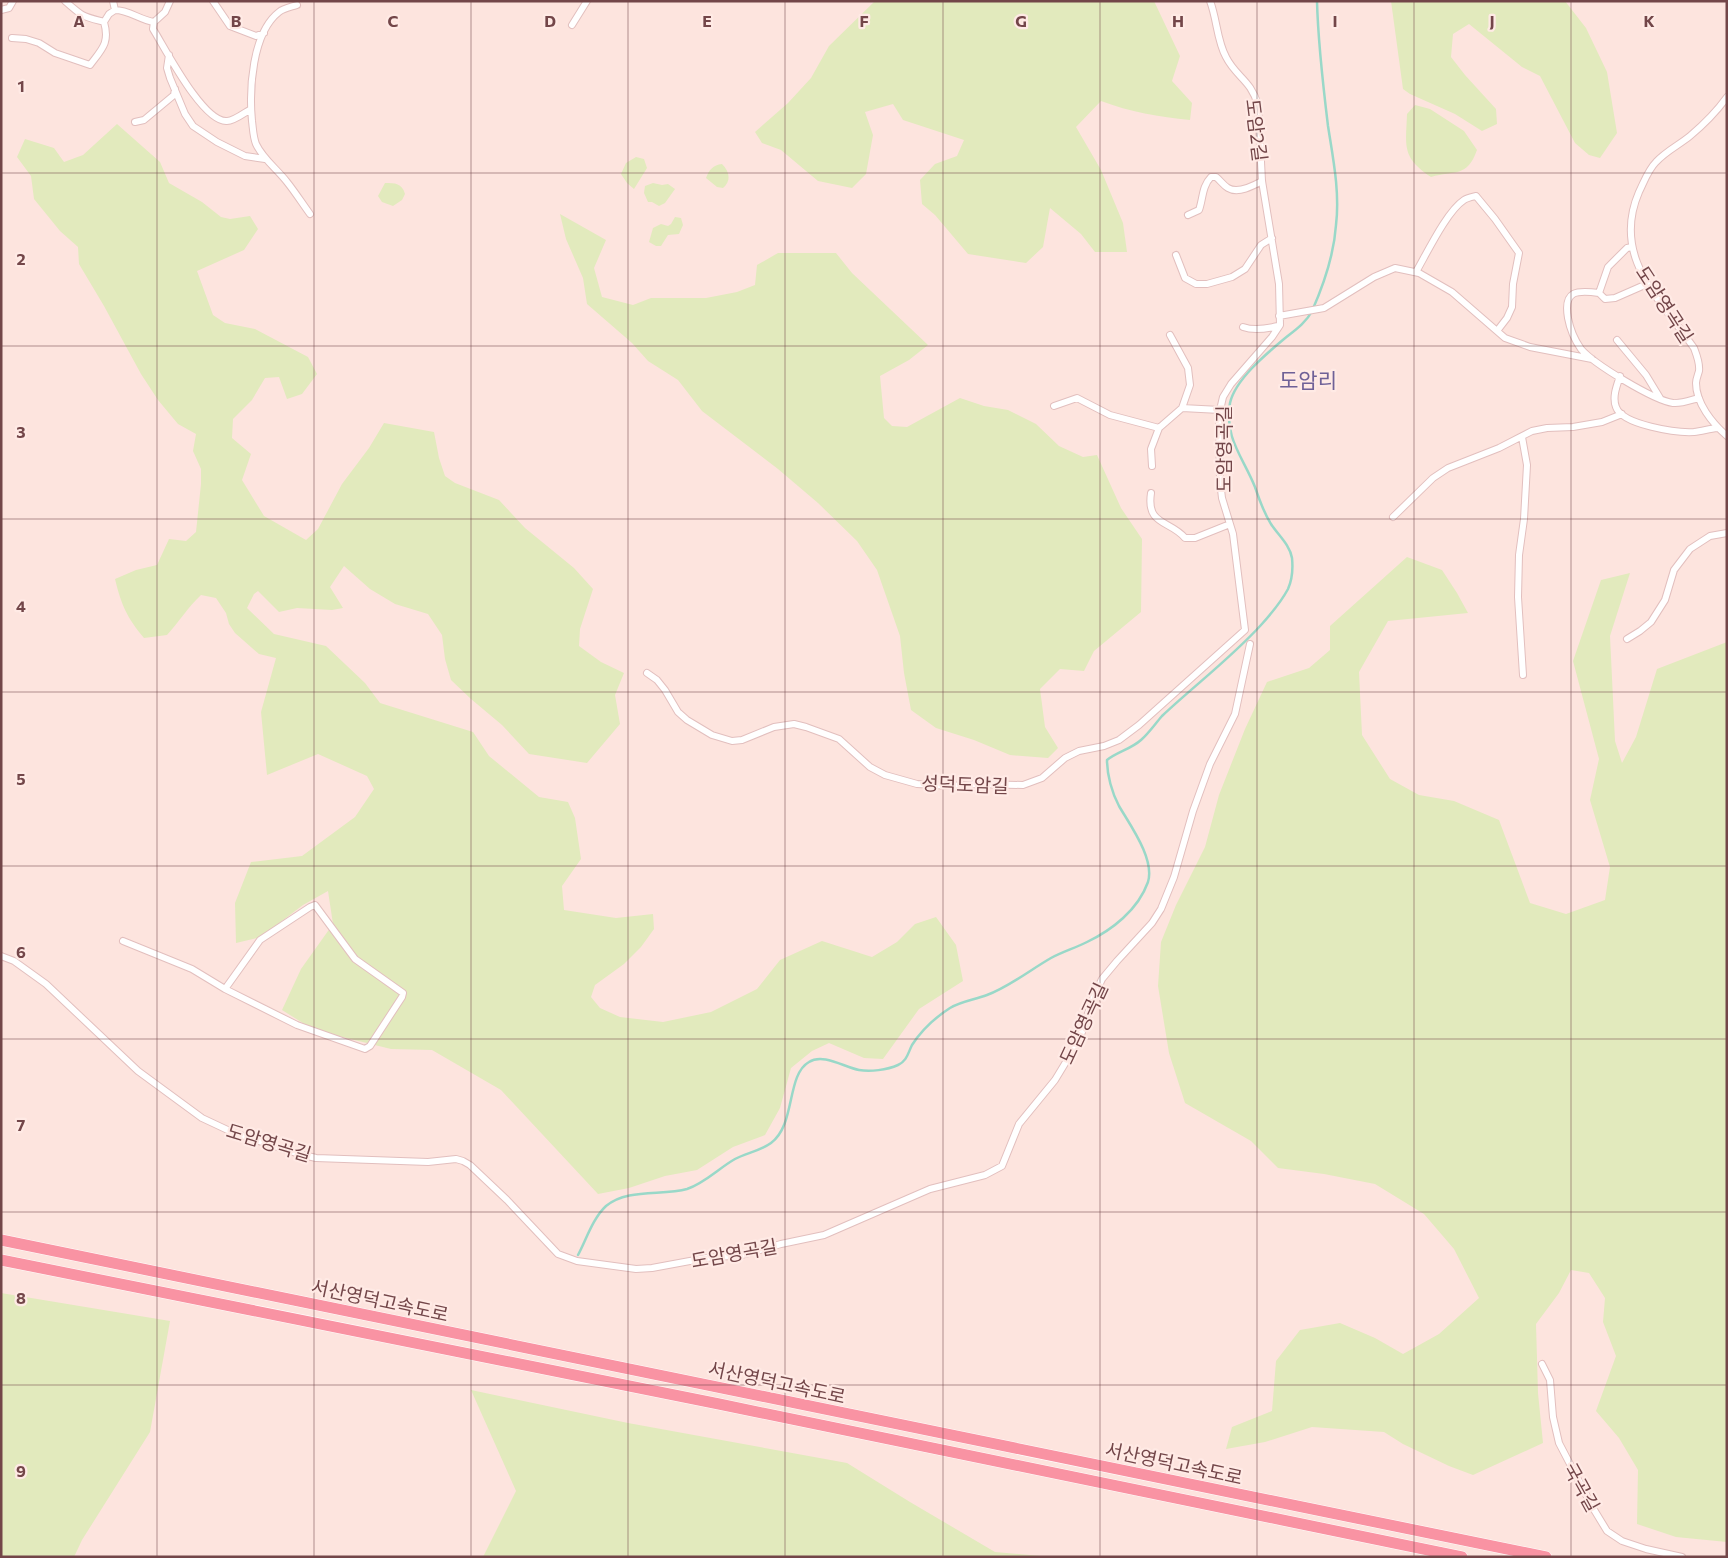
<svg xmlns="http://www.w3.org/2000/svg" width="1728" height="1558" viewBox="0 0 1728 1558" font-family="Commissioner,'Noto Sans KR',sans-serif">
<rect width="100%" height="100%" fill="#fde4de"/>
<!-- green -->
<path fill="#e2eabd" d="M 875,1 L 1154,1 L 1180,56 L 1172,81 L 1192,103 L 1190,120 C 1159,117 1130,112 1101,101 L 1076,127 L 1101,170 L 1123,223 L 1127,252 L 1095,252 L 1081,234 L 1050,208 L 1043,247 L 1026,263 L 968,254 L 935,215 L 922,204 L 920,180 L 935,164 L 957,156 L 964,140 L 903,120 L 893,104 L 865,112 L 873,135 L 866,174 L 852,188 L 818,181 L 781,150 L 762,143 L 755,132 L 788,103 L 811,78 L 829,46 Z
M 1391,1 L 1565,1 L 1586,28 L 1607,72 L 1617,133 L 1600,158 L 1589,155 L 1575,143 L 1540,76 L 1522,67 L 1469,24 L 1453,34 L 1451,57 L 1465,75 L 1496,109 L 1497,124 L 1482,131 L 1455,114 L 1410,94 L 1403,89 Z
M 1415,105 L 1430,109 L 1464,131 L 1477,150 C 1467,178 1455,170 1431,177 C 1401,157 1406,146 1407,114 Z
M 117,124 L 160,162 L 169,183 L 202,202 L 221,217 L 230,219 L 250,216 L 258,229 L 244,250 L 197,271 L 213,315 L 225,323 L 255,329 L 308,357 L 317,374 L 302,394 L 287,399 L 279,377 L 265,378 L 252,400 L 233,419 L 232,438 L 251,454 L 242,480 L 264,516 L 306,540 L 318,529 L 342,484 L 369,448 L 384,423 L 434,432 L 439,458 L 445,476 L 455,483 L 499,500 L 525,528 L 574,568 L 593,589 L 580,629 L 579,646 L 601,662 L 624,673 L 615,695 L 620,724 L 587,763 L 529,754 L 502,725 L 471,699 L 451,680 L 445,659 L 442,635 L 428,614 L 395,604 L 370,589 L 344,566 L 330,587 L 343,608 L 332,610 L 297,608 L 279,612 L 258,591 L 254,594 L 247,608 L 274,634 L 326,646 L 365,683 L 380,703 L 473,732 L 489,756 L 539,797 L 568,802 L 575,818 L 581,859 L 562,886 L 564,910 L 616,918 L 653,914 L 654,929 L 641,947 L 624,964 L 595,985 L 591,997 L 600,1008 L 620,1017 L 663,1022 L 711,1012 L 757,989 L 780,960 L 822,941 L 872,957 L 897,942 L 915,924 L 936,917 L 956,945 L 963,981 L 919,1009 L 883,1059 L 864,1058 L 829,1043 L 812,1051 L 791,1068 L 780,1108 L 765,1135 L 733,1147 L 697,1170 L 665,1176 L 629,1188 L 598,1194 L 501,1090 L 432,1050 L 391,1049 L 314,1030 L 282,1010 L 301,969 L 333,924 L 328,891 L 303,905 L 261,937 L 236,943 L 235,903 L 251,862 L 302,856 L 355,817 L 374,789 L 367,776 L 318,754 L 267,775 L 261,712 L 276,658 L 259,654 L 235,633 L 229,624 L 226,613 L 216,598 L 201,595 C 188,607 179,622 167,635 L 144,638 C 127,618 121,604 115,579 L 136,570 L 157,565 L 169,539 L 186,541 L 196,532 L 201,484 L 201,469 L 193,451 L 196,434 L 178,424 L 158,400 L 141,374 L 104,306 L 79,264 L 78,247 L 60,231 L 34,199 L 31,176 L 17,157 L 25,139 L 54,148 L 64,162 L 83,155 Z
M 636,157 L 644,159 L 647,168 L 634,189 L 627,183 L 621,174 L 626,163 Z
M 722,164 C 729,171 732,180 723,188 L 717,187 L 706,178 C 709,170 713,165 722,164 Z
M 385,183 C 395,183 402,183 405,194 L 402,200 L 393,206 L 382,202 L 378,196 Z
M 653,183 L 662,185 L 668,184 L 675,189 L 665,203 L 659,206 L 652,202 L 648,202 L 644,193 L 645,186 Z
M 560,214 L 606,240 L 594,268 L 602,297 L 633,305 L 651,298 L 706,298 L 737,292 L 755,285 L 757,265 L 778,253 L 836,253 L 852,273 L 928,345 L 909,360 L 880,376 L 884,418 L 892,426 L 907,427 L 960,398 L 984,406 L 1008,410 L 1036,424 L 1059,446 L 1083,457 L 1097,455 L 1121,508 L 1142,539 L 1141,612 L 1094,651 L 1084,671 L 1060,669 L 1040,689 L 1045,727 L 1058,748 L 1048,758 L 1010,755 L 974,740 L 936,728 L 911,710 L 904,673 L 900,636 L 877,570 L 857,541 L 818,503 L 778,469 L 702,411 L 678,380 L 648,361 L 632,343 L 587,304 L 583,278 L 566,239 Z
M 675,217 L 681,218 L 683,225 L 679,234 L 668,235 L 661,246 L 656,246 L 649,242 L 653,228 L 661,224 L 668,226 L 671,224 Z
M 1407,557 L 1442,570 L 1457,593 L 1468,613 L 1388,621 L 1359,672 L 1362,735 L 1390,779 L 1419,795 L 1454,801 L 1499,820 L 1530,903 L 1566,914 L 1605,900 L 1610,867 L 1590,800 L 1599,759 L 1573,661 L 1601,580 L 1630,573 L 1610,636 L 1615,741 L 1622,763 L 1636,737 L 1657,669 L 1727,642 L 1727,1542 L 1676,1537 L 1637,1524 L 1638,1470 L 1619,1438 L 1596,1411 L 1616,1356 L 1603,1322 L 1605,1298 L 1589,1273 L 1571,1270 L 1559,1293 L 1536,1324 L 1538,1393 L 1543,1443 L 1473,1475 L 1449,1466 L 1403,1444 L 1384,1432 L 1312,1427 L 1265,1442 L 1226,1449 L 1232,1427 L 1272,1411 L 1276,1361 L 1300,1330 L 1340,1323 L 1375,1338 L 1403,1354 L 1439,1334 L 1479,1298 L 1454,1249 L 1424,1214 L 1375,1184 L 1324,1174 L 1278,1168 L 1251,1141 L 1185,1103 L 1169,1053 L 1158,986 L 1161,942 L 1176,905 L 1205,847 L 1219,795 L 1245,729 L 1267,682 L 1309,668 L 1330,650 L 1330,626 Z
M 1,1293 L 170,1321 L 150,1432 L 82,1540 L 74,1557 L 1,1557 Z
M 471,1390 L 628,1423 L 847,1463 L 910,1502 L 995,1552 L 1052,1557 L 483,1557 L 516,1491 Z"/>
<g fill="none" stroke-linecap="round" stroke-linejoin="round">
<!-- stream -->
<path stroke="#99d8c8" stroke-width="2.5" d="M 578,1255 C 586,1240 593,1218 606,1206 C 627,1188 662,1196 687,1189 C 705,1183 719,1168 735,1159 C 746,1153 760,1151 771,1143 C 796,1125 786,1075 809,1062 C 823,1053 844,1067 859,1070 C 870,1072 887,1070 898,1065 C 907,1061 908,1053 912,1045 C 921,1031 936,1017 950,1008 C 962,1001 974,1000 987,995 C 1009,987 1030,970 1051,958 C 1062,952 1075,948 1087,942 C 1112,930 1138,910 1148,882 C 1155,859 1130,825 1119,806 C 1112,793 1107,775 1107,760 C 1117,752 1131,749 1141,740 C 1149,733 1155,724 1162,716 C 1195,685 1231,658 1261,625 C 1271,614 1281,602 1288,589 C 1292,580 1293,568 1292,558 C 1290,545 1278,535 1271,524 C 1264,513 1259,499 1255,487 C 1243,457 1224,438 1230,403 C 1235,380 1266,354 1284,339 C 1294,331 1306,323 1312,311 C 1324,284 1334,254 1336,225 C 1340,192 1333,158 1328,126 C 1323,85 1318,43 1317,1"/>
<!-- street casing -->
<g stroke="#e2bfbe" stroke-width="8">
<path id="street" d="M 65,1 C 83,17 82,16 104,22 L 109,14 L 115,10
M 113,1 L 115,10 C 129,10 140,20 154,22 L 165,12 L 170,1
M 213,1 L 230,26 L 256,36 L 264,33
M 297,5 C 291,7 284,8 279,12 C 252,33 249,90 252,121 C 253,128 253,136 256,144 C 263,159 277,169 287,182 C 295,192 302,203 310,214
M 1,10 L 9,8 L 13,1
M 154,22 L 153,29 C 165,48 203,123 227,121 C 234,121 244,113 251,109
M 572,25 L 587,1
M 12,38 L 26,39 L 39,43 L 55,53 L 90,65 C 102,49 110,43 104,22
M 169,55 L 167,68 L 170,78 L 185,114 L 193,126 L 217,142 L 245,156 L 265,159
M 1727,97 C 1717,111 1703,125 1690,136 C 1679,145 1666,151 1656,162 C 1648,170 1644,182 1639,192 C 1611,257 1660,299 1694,348 C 1697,356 1700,363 1699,371 C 1698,375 1696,379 1696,383 C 1696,403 1712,423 1727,436
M 135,122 L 144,120 L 174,95 L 175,89
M 1188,215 L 1199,210 C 1203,199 1202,186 1211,177 L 1216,177 C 1220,180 1223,185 1228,188 C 1238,194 1253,186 1262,181
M 1632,247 L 1627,248 L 1608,267 L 1599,293 L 1605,299 L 1615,298 L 1647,284
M 1176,255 L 1185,278 L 1196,284 L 1207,284 L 1232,277 L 1245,269 L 1261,245 L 1272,238
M 1416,272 C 1427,253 1447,211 1464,200 C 1467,198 1472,197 1476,196 L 1495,219 L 1519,253 L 1513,284 L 1512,307 L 1507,318 L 1497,331
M 1599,293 C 1577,290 1563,290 1568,318 C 1570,329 1574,339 1581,349 C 1594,364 1653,400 1673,403 C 1681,404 1691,400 1699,398
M 1279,316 L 1324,308 L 1374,277 L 1395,268 L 1419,273 L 1452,292 L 1505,338 L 1530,347 L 1592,359
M 1243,327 C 1254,331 1266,329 1278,326
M 1617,340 L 1646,375 L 1660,398
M 1620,376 C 1617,385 1612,397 1616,407 C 1622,425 1677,433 1694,432 C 1702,431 1709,429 1717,428
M 1054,406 L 1077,398 L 1110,415 L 1159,428
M 1182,408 L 1220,410
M 1522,437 L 1527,465 L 1524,519 L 1519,555 L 1518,597 L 1523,675
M 1152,466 L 1151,449 L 1159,428 L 1182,408 L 1190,385 L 1188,368 L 1170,335
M 1151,493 C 1146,526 1170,520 1185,538 L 1195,538 L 1230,524
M 1393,517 L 1433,478 L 1448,468 L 1499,448 L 1532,431 L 1547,428 L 1573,427 L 1602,422 L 1622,414
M 1627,639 L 1640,631 L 1651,622 L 1665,600 L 1674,570 L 1690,549 L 1710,536 L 1727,533
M 647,673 L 657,680 L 665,690 L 678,712 L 687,720 L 712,735 L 732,741 L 742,740 L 774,727 L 794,724 L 806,727 L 839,739 L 870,767 L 885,775 L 917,784 L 950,786 L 978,784 L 1023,785 L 1042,778 L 1065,758 L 1079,751 L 1104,746 L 1119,740 L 1139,725 L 1245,630 L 1233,534 L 1222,498 L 1220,481 L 1219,421 L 1220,410 L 1223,397 L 1231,384 L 1272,337 L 1280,325 L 1279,284 L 1262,181 L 1258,105 C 1251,80 1236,77 1226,57 C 1217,41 1217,19 1210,1
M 123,941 L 192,969 L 225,989 L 297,1025 L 365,1049 L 370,1046 L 402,997 L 403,993 L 355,959 L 315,905 L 310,907 L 260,940 L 225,989
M 1,956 L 14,961 L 46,984 L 138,1071 L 202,1118 L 234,1133 L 299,1154 L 316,1158 L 428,1162 L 456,1159 L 463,1161 L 470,1165 L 507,1200 L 558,1254 L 577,1261 L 636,1269 L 652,1268 L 706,1258 L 742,1255 L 781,1244 L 824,1235 L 930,1189 L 985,1175 L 1002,1166 L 1019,1124 L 1055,1080 L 1075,1047 L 1082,1032 L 1092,1001 L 1102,979 L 1117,961 L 1152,923 L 1161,909 L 1174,877 L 1193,811 L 1210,764 L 1235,714 L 1250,644
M 1542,1364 L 1550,1380 L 1553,1417 L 1559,1443 L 1593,1508 L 1607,1531 L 1622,1541 L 1646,1549 L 1682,1557"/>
</g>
<!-- highway casing -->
<g stroke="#fff" stroke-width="12">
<path id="highway" d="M 1,1240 L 1546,1557
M 1,1260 L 719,1404 L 1462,1557"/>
</g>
<!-- street -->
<use href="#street" stroke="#fff" stroke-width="6"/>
<!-- highway -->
<use href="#highway" stroke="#f993a3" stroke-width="11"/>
</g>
<!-- grid -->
<path fill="none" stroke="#734649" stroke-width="1" stroke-opacity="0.55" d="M 157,1 L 157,1557M 314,1 L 314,1557M 471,1 L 471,1557M 628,1 L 628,1557M 785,1 L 785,1557M 943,1 L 943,1557M 1100,1 L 1100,1557M 1257,1 L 1257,1557M 1414,1 L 1414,1557M 1571,1 L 1571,1557M 1,173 L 1727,173M 1,346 L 1727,346M 1,519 L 1727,519M 1,692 L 1727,692M 1,866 L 1727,866M 1,1039 L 1727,1039M 1,1212 L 1727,1212M 1,1385 L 1727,1385"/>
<g text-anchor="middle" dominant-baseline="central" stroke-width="4.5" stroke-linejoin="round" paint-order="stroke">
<!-- street labels -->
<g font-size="19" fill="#734649" stroke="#ffeae5">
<text transform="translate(1257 130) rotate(83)">도암2길</text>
<text transform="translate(1665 304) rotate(57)">도암영곡길</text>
<text transform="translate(1223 449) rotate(-90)">도암영곡길</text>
<text transform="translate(965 784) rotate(2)">성덕도암길</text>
<text transform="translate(1083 1023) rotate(-65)">도암영곡길</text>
<text transform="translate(269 1142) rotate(17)">도암영곡길</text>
<text transform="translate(734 1253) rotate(-10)">도암영곡길</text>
<text transform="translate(380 1300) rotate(12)">서산영덕고속도로</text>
<text transform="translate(777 1382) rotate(12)">서산영덕고속도로</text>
<text transform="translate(1174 1463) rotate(12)">서산영덕고속도로</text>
<text transform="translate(1582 1487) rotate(61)">국곡길</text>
</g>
<!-- quarter labels -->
<g font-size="21" fill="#6f6197" stroke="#ffeae5">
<text x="1308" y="379">도암리</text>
</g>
</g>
<g font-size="16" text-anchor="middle" font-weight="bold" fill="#734649" stroke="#ffeae5" stroke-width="4.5" stroke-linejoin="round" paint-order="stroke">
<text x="79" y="27">A</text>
<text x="236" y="27">B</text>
<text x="393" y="27">C</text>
<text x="550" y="27">D</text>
<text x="707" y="27">E</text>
<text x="864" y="27">F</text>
<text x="1021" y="27">G</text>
<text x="1178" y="27">H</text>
<text x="1335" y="27">I</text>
<text x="1492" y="27">J</text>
<text x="1649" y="27">K</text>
<text x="21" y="92">1</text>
<text x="21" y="265">2</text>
<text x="21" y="438">3</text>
<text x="21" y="612">4</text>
<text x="21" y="785">5</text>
<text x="21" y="958">6</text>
<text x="21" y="1131">7</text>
<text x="21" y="1304">8</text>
<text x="21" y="1477">9</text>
</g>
<!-- border -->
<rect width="1728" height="1558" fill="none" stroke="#734649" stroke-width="5"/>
</svg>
